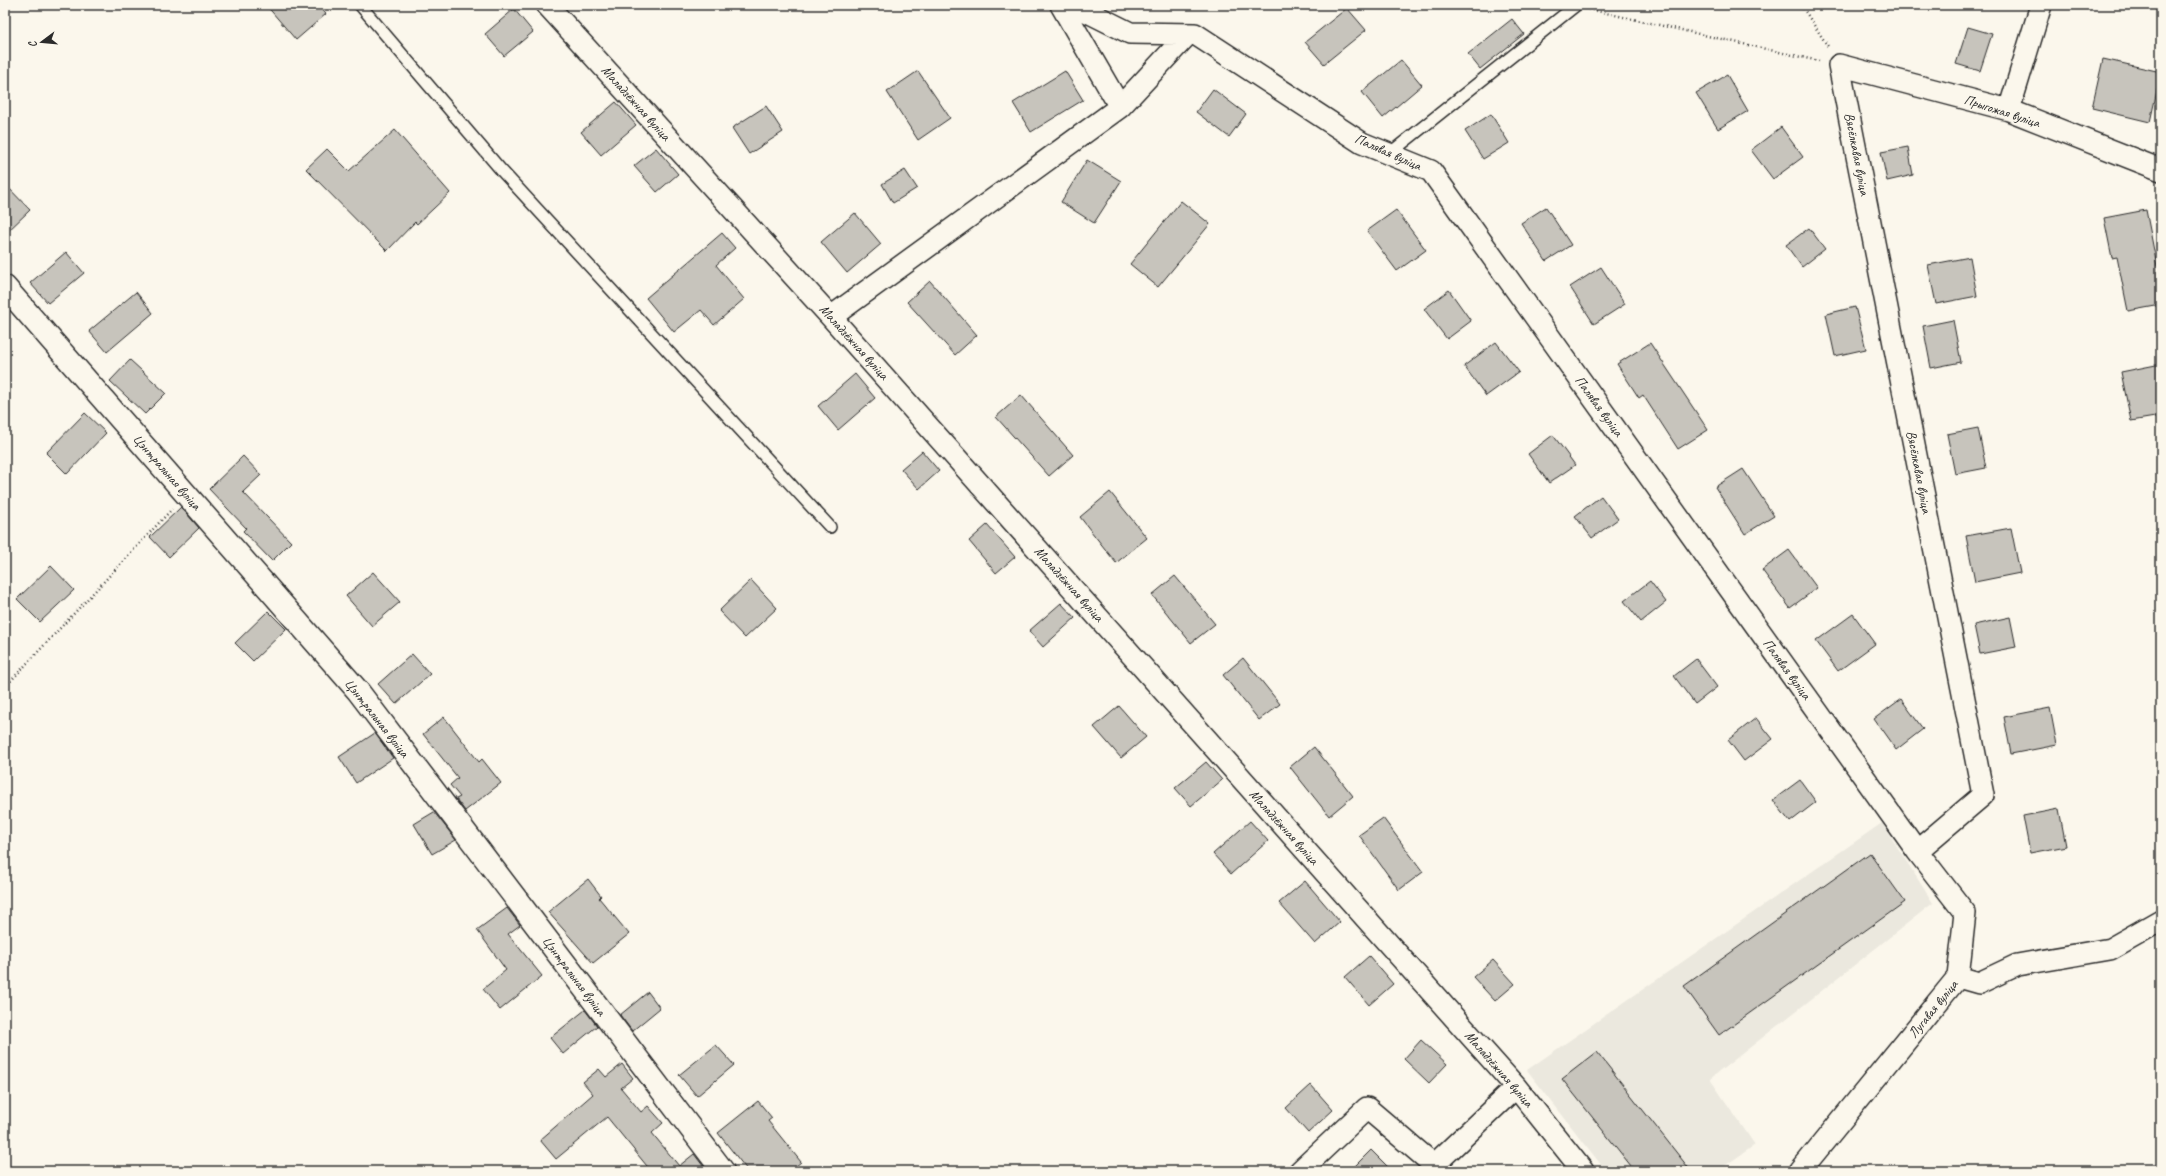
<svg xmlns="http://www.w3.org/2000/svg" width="2166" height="1176" viewBox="0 0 2166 1176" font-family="Caveat,sans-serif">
<rect width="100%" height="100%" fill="#fbf7ec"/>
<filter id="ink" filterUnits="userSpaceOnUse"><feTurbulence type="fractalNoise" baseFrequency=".025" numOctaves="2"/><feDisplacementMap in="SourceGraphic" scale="8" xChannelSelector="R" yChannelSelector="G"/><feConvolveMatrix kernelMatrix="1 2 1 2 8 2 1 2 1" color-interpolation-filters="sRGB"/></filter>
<g filter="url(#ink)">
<!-- built -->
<path fill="#ebe8de" d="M 1882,823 L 1933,903 L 1710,1079 L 1755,1145 L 1717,1171 L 1606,1171 L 1527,1070 Z"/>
<!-- building -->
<path fill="#c7c4bc" stroke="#2b2b2b" d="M 266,5 L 318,5 L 326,14 L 296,40 Z
M 1347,8 L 1366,30 L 1324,64 L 1305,42 Z
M 514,9 L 533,32 L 504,56 L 485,34 Z
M 1512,19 L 1524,34 L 1480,69 L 1468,54 Z
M 1968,27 L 1992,34 L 1980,71 L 1956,64 Z
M 2103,59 L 2161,72 L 2150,122 L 2092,108 Z
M 1401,60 L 1422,85 L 1383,118 L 1362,92 Z
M 918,71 L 950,118 L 918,140 L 887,92 Z
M 1065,71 L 1083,100 L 1031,132 L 1013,103 Z
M 1727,75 L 1748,111 L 1718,129 L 1696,93 Z
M 1213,89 L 1246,114 L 1229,137 L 1196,112 Z
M 616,102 L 636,125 L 601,155 L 581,132 Z
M 766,106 L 783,132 L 749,154 L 732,128 Z
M 1491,114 L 1509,143 L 1483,159 L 1465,131 Z
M 1781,127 L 1803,157 L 1773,179 L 1751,150 Z
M 395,130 L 450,193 L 417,224 L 415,222 L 387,251 L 306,169 L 327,149 L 349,171 Z
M 1908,147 L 1913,175 L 1887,181 L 1881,152 Z
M 656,148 L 678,174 L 657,192 L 634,166 Z
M 1087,160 L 1121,181 L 1094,223 L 1061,202 Z
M 905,170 L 917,188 L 893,203 L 882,184 Z
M 5,184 L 30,210 L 5,234 Z
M 1181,201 L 1210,224 L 1158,287 L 1130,264 Z
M 1546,207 L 1571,245 L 1546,261 L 1521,223 Z
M 1396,210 L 1426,250 L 1397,271 L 1367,231 Z
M 2146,210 L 2157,266 L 2161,266 L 2161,305 L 2128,311 L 2117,257 L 2112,258 L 2104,218 Z
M 855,213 L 881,244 L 847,273 L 821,242 Z
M 1809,228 L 1825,249 L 1802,267 L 1786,245 Z
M 722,233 L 735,248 L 716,265 L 744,299 L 714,325 L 701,310 L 674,332 L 646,298 Z
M 66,252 L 84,273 L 48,303 L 30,283 Z
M 1970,257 L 1977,296 L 1936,304 L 1928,265 Z
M 1601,267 L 1625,304 L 1594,324 L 1570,287 Z
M 930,281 L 977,335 L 955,355 L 907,302 Z
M 1449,290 L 1471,321 L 1447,339 L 1424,309 Z
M 136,292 L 153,313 L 107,352 L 89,331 Z
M 1855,307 L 1866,349 L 1835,356 L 1826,314 Z
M 1953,320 L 1961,362 L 1931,368 L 1923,326 Z
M 1496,342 L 1519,372 L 1486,396 L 1464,366 Z
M 1650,343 L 1708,430 L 1678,449 L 1643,395 L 1639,398 L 1617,364 Z
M 130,360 L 166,393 L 145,414 L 110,381 Z
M 2161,364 L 2161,416 L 2131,421 L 2121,372 Z
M 855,374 L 875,398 L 838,430 L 818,406 Z
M 1021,395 L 1073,455 L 1049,476 L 996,417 Z
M 85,413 L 106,433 L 67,474 L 46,453 Z
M 1978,428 L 1986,468 L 1955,474 L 1947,434 Z
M 1553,435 L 1575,465 L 1549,483 L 1528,454 Z
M 922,451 L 939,471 L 919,489 L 901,469 Z
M 243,456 L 261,475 L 243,492 L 291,542 L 272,561 L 243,531 L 246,528 L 209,489 Z
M 1743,469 L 1774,516 L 1745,534 L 1715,487 Z
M 1110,492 L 1147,538 L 1116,563 L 1080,517 Z
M 1601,496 L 1618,519 L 1592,538 L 1575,516 Z
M 181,507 L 199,528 L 169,557 L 150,537 Z
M 987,525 L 1015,557 L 996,573 L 969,541 Z
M 2011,528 L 2020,573 L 1975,582 L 1966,536 Z
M 1789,550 L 1817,588 L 1790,608 L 1762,570 Z
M 51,566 L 74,590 L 40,622 L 17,599 Z
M 373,572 L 400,602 L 372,626 L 346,596 Z
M 1175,576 L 1215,624 L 1191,643 L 1152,595 Z
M 751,580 L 777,608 L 745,638 L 719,611 Z
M 1650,581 L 1666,602 L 1641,622 L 1624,601 Z
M 1061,603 L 1075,618 L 1043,647 L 1029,631 Z
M 268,611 L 286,629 L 253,661 L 235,643 Z
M 1853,614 L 1875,644 L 1838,671 L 1816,641 Z
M 2010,617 L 2016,647 L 1980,654 L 1974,625 Z
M 412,654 L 430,674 L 396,704 L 378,684 Z
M 1243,658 L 1280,704 L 1259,720 L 1223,675 Z
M 1696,659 L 1717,687 L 1695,704 L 1674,676 Z
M 1901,699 L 1923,729 L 1896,750 L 1874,719 Z
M 1119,706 L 1146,737 L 1121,758 L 1094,727 Z
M 2050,708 L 2057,745 L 2011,754 L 2004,717 Z
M 444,717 L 479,762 L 482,759 L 501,783 L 465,811 L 456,799 L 460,797 L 450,785 L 458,778 L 423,734 Z
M 1756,718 L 1773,739 L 1744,761 L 1728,740 Z
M 375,733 L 393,758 L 356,783 L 339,757 Z
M 1314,747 L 1353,796 L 1329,816 L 1290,767 Z
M 1206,762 L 1222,780 L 1191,806 L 1175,788 Z
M 1800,780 L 1816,802 L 1790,822 L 1773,800 Z
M 2059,809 L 2066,846 L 2030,853 L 2023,816 Z
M 434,812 L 456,840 L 432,854 L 414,824 Z
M 1383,818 L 1423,872 L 1399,890 L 1359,835 Z
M 1250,821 L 1268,841 L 1231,874 L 1213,854 Z
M 1870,853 L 1905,902 L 1719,1035 L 1684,986 Z
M 588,879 L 601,896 L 599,898 L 629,934 L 593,963 L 548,912 Z
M 1305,881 L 1340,922 L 1315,944 L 1279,903 Z
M 507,908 L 520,925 L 508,934 L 542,976 L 500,1010 L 483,989 L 506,970 L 477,930 Z
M 1369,956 L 1393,984 L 1369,1005 L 1345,977 Z
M 1493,960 L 1515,984 L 1495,1001 L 1473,977 Z
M 648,992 L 660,1008 L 632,1031 L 620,1015 Z
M 585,1010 L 597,1026 L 563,1054 L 550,1038 Z
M 1421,1040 L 1447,1064 L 1429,1083 L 1404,1059 Z
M 716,1045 L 734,1065 L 697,1096 L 679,1075 Z
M 1597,1052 L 1691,1171 L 1635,1171 L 1562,1079 Z
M 622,1064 L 633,1078 L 621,1088 L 641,1112 L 648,1106 L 663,1123 L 652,1133 L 679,1166 L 694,1154 L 707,1171 L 651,1171 L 607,1117 L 556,1159 L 540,1140 L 593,1094 L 583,1082 L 599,1069 L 606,1077 Z
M 1311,1085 L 1333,1110 L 1308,1133 L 1286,1108 Z
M 758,1101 L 772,1118 L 768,1121 L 801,1162 L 790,1171 L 748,1171 L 718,1133 Z
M 1371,1150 L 1392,1171 L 1350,1171 Z"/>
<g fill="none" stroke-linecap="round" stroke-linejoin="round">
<!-- service casing -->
<g stroke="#2b2b2b" stroke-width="14">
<path id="service" d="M 360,5 L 501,170 L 830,527
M 1389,154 L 1575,6 L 1571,5"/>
</g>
<!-- minor casing -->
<g stroke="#2b2b2b" stroke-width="24">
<path id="minor" d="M 547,5 L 831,317 L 1516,1087 L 1583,1171
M 1074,5 L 1130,33 L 1195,34 L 1362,143 L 1431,171 L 1917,851 L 1965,913 L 1958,977
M 1120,107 L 1188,34
M 2009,110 L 2041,5
M 831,317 L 1120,107 L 1061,5
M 1917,851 L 1983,795 L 1839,65 L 2009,110 L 2161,170
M 1300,1171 L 1367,1108 L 1434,1165 L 1516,1087
M 1800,1171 L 1958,977 L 1979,983 L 2017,965 L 2110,949 L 2161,920"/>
</g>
<!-- tertiary casing -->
<g stroke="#2b2b2b" stroke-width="25">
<path id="tertiary" d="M 5,287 L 358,691 L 723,1171"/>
</g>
<!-- path -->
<path stroke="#2b2b2b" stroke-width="2.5" stroke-dasharray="1 3" stroke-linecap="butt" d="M 1801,5 L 1829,48
M 1588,9 L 1819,61
M 5,687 L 172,509"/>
<!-- service -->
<use href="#service" stroke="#fbf7ec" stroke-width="11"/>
<!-- minor -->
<use href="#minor" stroke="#fbf7ec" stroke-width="21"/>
<!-- tertiary -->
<use href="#tertiary" stroke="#fbf7ec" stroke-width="22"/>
</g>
</g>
<g text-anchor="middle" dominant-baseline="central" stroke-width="3" stroke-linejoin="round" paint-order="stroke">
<!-- street labels -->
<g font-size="14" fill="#2b2b2b" stroke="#fbf7ec">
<text transform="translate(636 103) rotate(48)">Маладзёжная вуліца</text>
<text transform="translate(2002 111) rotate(18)">Прыгожая вуліца</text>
<text transform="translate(1388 152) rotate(24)">Палявая вуліца</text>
<text transform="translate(1857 154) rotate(79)">Вясёлкавая вуліца</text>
<text transform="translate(854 342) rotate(48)">Маладзёжная вуліца</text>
<text transform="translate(1599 406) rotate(54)">Палявая вуліца</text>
<text transform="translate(167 472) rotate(49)">Цэнтральная вуліца</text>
<text transform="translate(1919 472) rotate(79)">Вясёлкавая вуліца</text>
<text transform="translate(1069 584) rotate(48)">Маладзёжная вуліца</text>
<text transform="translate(1787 669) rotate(54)">Палявая вуліца</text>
<text transform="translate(377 718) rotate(52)">Цэнтральная вуліца</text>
<text transform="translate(1284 827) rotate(48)">Маладзёжная вуліца</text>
<text transform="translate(574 976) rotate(53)">Цэнтральная вуліца</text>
<text transform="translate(1933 1009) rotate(-51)">Лугавая вуліца</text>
<text transform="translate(1499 1069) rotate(49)">Маладзёжная вуліца</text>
</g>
</g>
<!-- margin -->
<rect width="2166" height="1176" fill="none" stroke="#fbf7ec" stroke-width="20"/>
<rect x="10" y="10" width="2146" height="1156" fill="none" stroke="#2b2b2b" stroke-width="1.5" filter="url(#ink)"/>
<!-- north arrow -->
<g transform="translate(42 42) rotate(254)" stroke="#fbf7ec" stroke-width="3" paint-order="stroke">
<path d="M0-3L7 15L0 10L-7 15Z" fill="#2b2b2b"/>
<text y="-6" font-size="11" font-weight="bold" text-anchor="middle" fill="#2b2b2b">С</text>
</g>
</svg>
